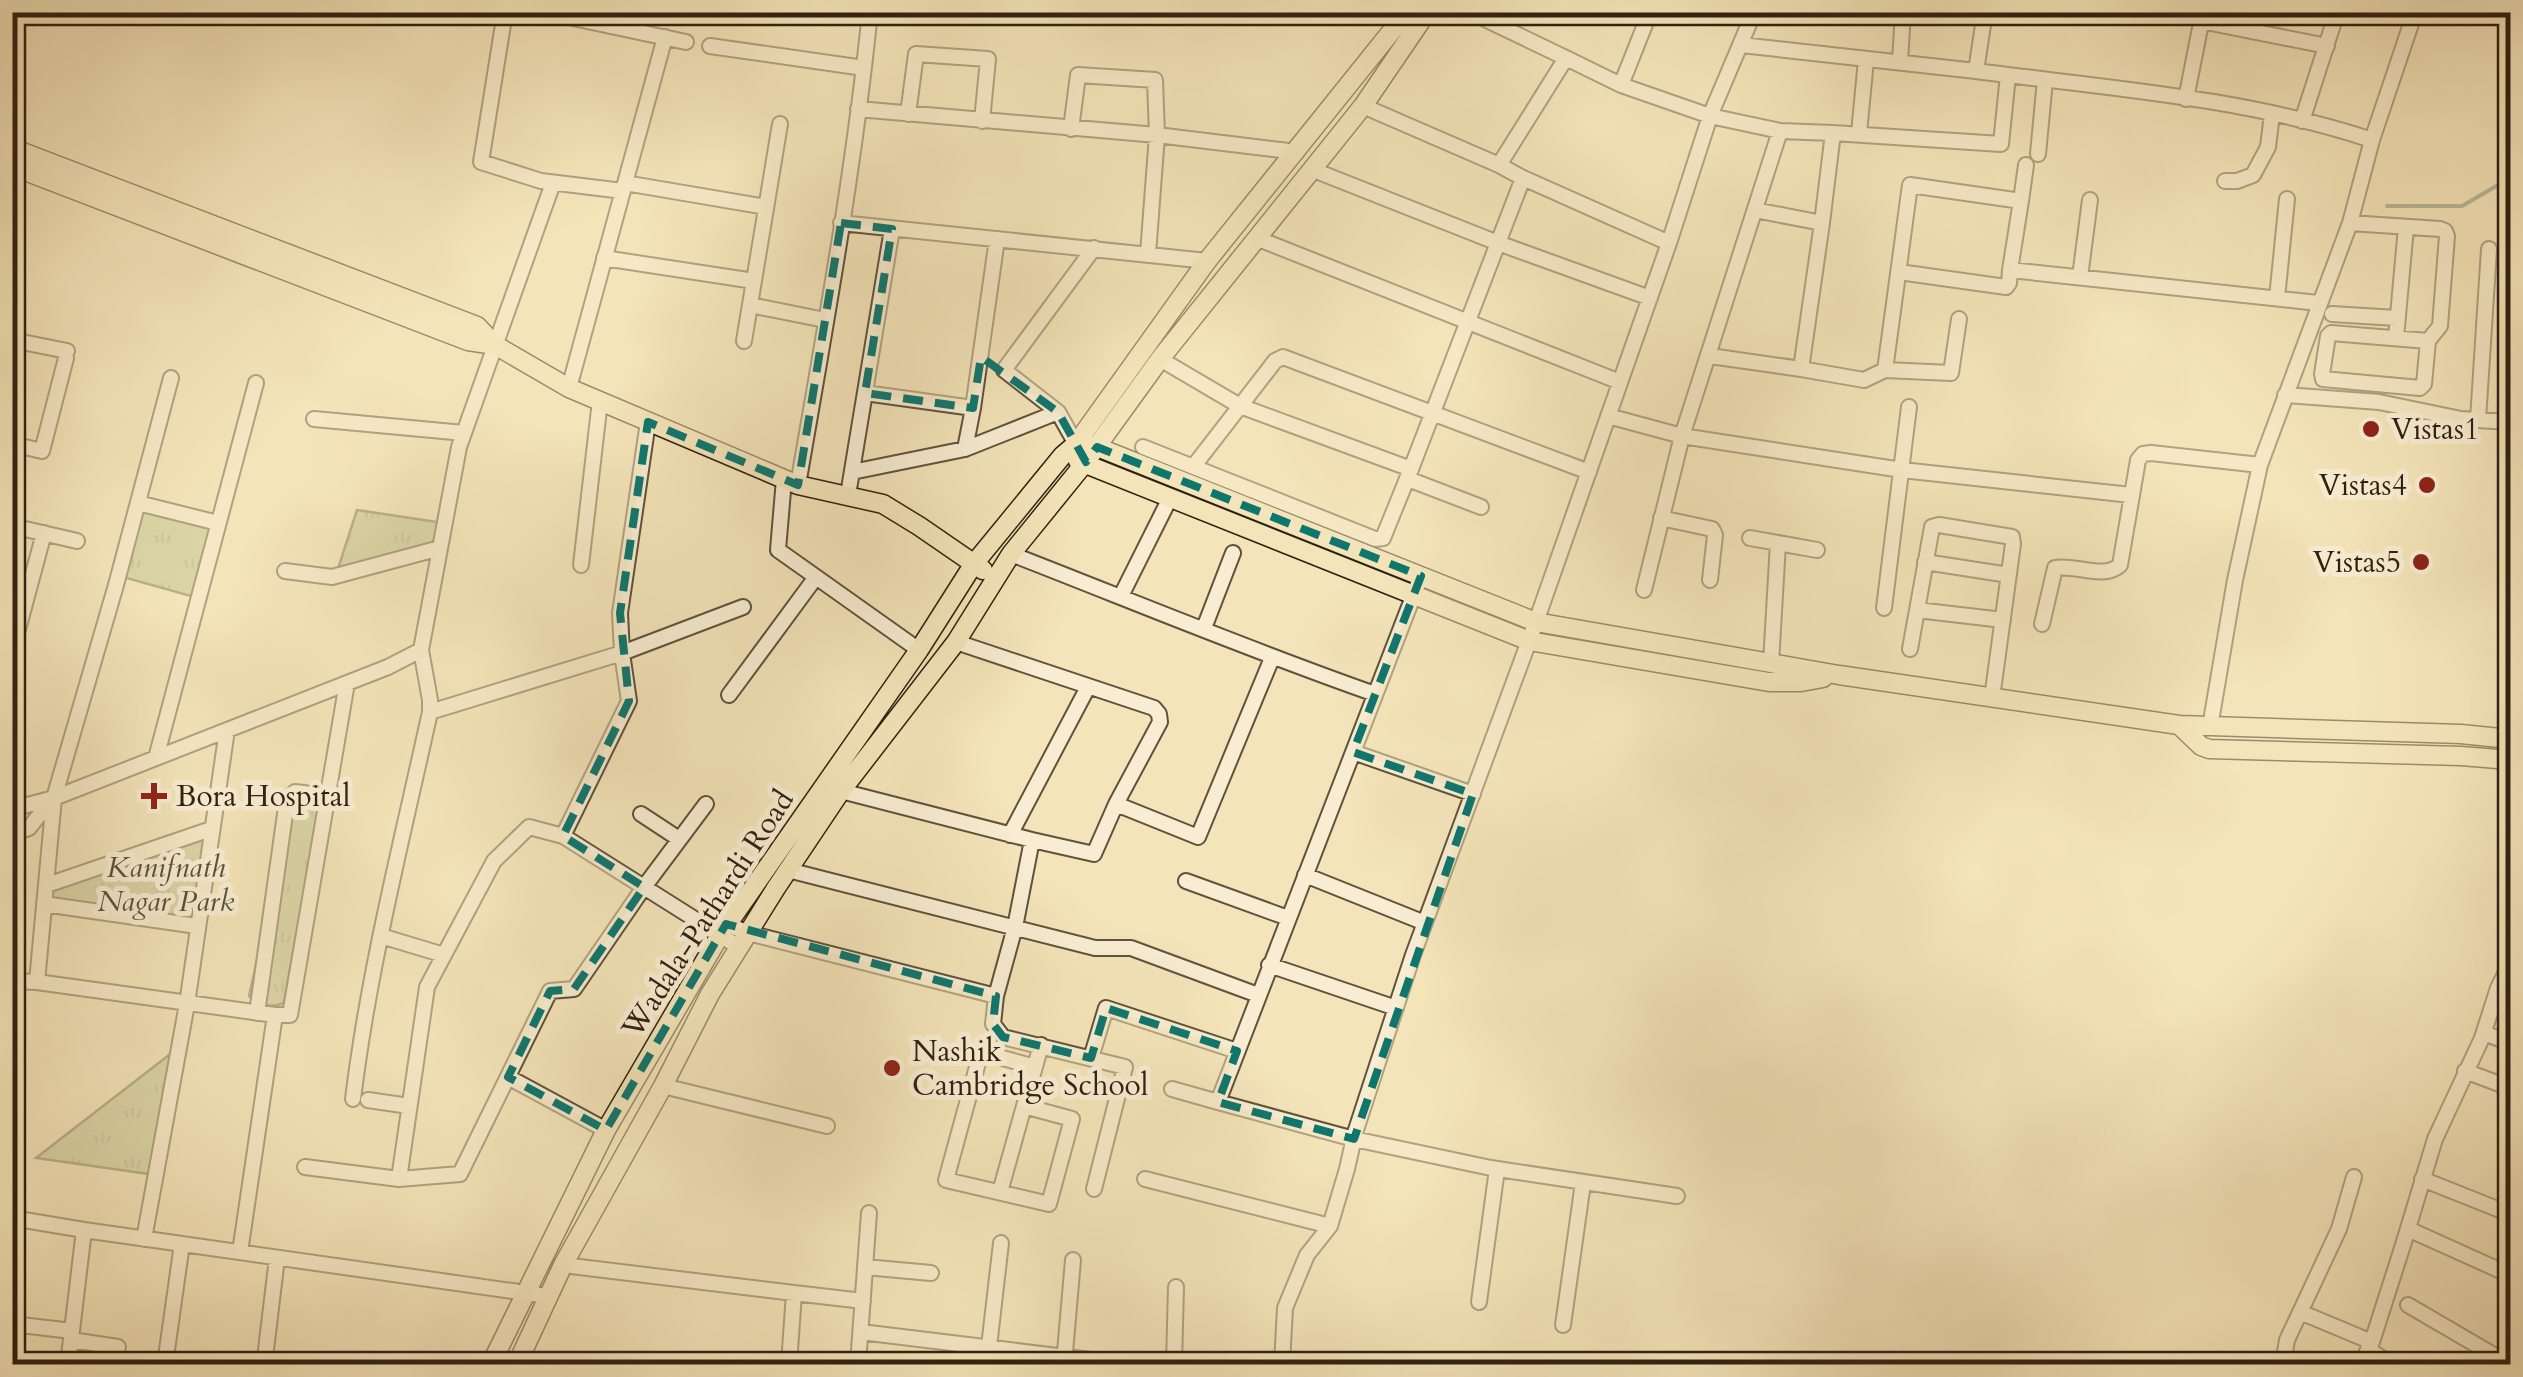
<svg xmlns="http://www.w3.org/2000/svg" width="2523" height="1377" viewBox="0 0 2523 1377" font-family="Cardo,serif">
<defs>
<pattern id="grass-tufts" width="24" height="20" patternUnits="userSpaceOnUse" patternTransform="scale(2.5)"><rect width="24" height="20" fill="#bcc48f"/><path d="M3 7l-1-3M5 7V3M7 7l1-3M15 17l-1-3M17 17v-4M19 17l1-3" fill="none" stroke="#a2a87a"/></pattern>
</defs>
<rect width="100%" height="100%" fill="#f4e4b9"/>
<filter id="stains"><feTurbulence type="fractalNoise" baseFrequency=".002" numOctaves="4"/><feColorMatrix values="0 0 0 0 .2 0 0 0 0 .09 0 0 0 0 .02 0 0 0 .5 -.17"/></filter>
<radialGradient id="worn" r=".72"><stop offset=".6" stop-color="#630" stop-opacity="0"/><stop offset="1" stop-color="#630" stop-opacity=".3"/></radialGradient>
<!-- grass -->
<path fill="url(#grass-tufts)" stroke="#767250" stroke-width="2.5" d="M 138,503 L 218,523 L 198,598 L 119,576 Z
M 357,510 L 444,523 L 440,548 L 335,578 Z
M 284,790 L 322,794 L 284,1002 C 275,1009 257,1005 249,996 L 267,915 Z
M 211,829 L 197,926 L 44,904 L 47,885 Z
M 178,1048 L 156,1175 L 36,1158 Z"/>
<g fill="none" stroke-linecap="round" stroke-linejoin="round">
<!-- stream -->
<path stroke="#71806d" stroke-width="4" d="M 2387,206 L 2462,206 L 2510,178"/>
<!-- minor casing -->
<g stroke="#60523b" stroke-width="18">
<path id="minor" d="M 505,12 L 481,162 L 541,181 L 623,191
M 1470,12 L 1566,58
M 1650,12 L 1621,85 L 1566,58 L 1499,165 L 1523,178 L 1669,243
M 573,18 L 686,42
M 2201,21 L 2327,46
M 1741,45 L 1976,71 L 1985,12
M 710,46 L 864,68
M 1900,62 L 1903,12
M 1976,71 C 2107,88 2247,98 2372,140
M 1621,85 L 1710,116 L 1754,12
M 2186,99 L 2203,13
M 1363,106 L 1499,165
M 858,109 L 1157,135 L 1297,152
M 908,114 L 916,54 L 988,59 L 982,121
M 2302,121 L 2337,12
M 1071,129 L 1078,75 L 1155,80 L 1157,135 L 1148,254
M 1833,133 L 2001,144 L 2008,75
M 1859,133 L 1866,60
M 2038,154 L 2045,80
M 1311,169 L 1498,243 L 1650,298
M 2225,181 L 2237,181 L 2253,175 L 2268,147 L 2272,114
M 625,183 L 766,207
M 2021,201 L 2026,165
M 1755,210 L 1822,223
M 841,223 L 1207,261
M 2350,223 L 2440,229 L 2445,231 L 2447,236 L 2440,326 L 2428,341 L 2424,384 L 2420,388 L 2323,379 L 2322,374 L 2328,336 L 2331,333 L 2428,341
M 1256,238 L 1620,382
M 604,258 L 754,281
M 1899,272 L 2006,287 L 2009,283 L 2010,270
M 2080,277 L 2090,200
M 2277,298 L 2287,199
M 750,305 L 825,320
M 2332,314 L 2397,318
M 2396,338 L 2406,227
M 12,340 L 67,351
M 744,341 L 780,124
M 1710,356 L 1801,369 L 1822,223 L 1833,133 L 1780,131
M 1160,359 L 1240,406 L 1411,469
M 1801,369 L 1864,380 L 1885,370 L 1910,185 L 2021,201 L 2010,270 L 2318,303
M 1885,370 L 1951,373 L 1959,319
M 569,388 L 665,37
M 865,393 L 973,408
M 2285,395 L 2379,402 L 2461,419 L 2510,422
M 1058,412 L 1004,370 L 1094,248
M 314,419 L 464,433
M 2478,420 L 2489,249
M 12,444 L 42,451 L 66,358
M 1143,447 L 1375,539 L 1383,538 L 1411,469 L 1523,178
M 965,449 L 973,408 L 997,239
M 1193,467 L 1275,361 L 1283,357 L 1589,472
M 852,472 L 965,449 L 1058,412 L 1076,444
M 784,479 L 778,550 L 919,650
M 1408,479 L 1481,507
M 798,485 C 825,328 854,171 870,12
M 848,495 L 892,229
M 138,503 L 218,523
M 1661,518 L 1712,529 L 1715,535 L 1710,580
M 12,526 L 77,541
M 1750,538 L 1817,550
M 1011,554 C 1132,601 1252,651 1375,694
M 1925,562 L 2009,575
M 581,565 L 600,401
M 285,571 L 332,577 L 440,548
M 1421,576 L 1218,1102 L 1354,1139 L 1491,1168 L 1677,1196
M 1644,590 L 1682,436 L 1902,470 L 2131,495
M 1121,596 L 1170,498
M 1884,608 L 1909,407
M 1917,610 L 2003,620
M 2042,624 L 2055,568 C 2075,564 2104,580 2120,565 L 2138,460 L 2143,454 L 2151,453 L 2260,465
M 1204,628 L 1233,553
M 956,642 L 1154,708 L 1159,714 L 1160,722 L 1116,804
M 1910,649 L 1932,527 L 1939,525 L 2012,537 L 2013,544 L 1992,698
M 12,652 L 44,533
M 1771,663 L 1778,543
M 729,695 L 816,577
M 430,712 L 622,653 L 743,607
M 2210,727 L 2235,580 L 2260,465 L 2350,223 L 2372,140 L 2415,12
M 1353,752 L 1473,794
M 156,758 L 256,383
M 841,791 L 1032,840 L 1094,854 L 1116,804 L 1198,837 L 1272,658
M 12,809 L 54,798 L 388,667 L 421,650 L 459,447 L 553,183
M 641,814 L 679,839
M 12,834 L 29,828 L 53,798
M 1010,835 L 1088,687
M 563,836 L 629,701 L 622,653 L 620,613 L 648,422
M 788,870 L 1095,948 L 1131,948 L 1258,995
M 1305,875 L 1425,923
M 1186,881 L 1288,918
M 47,885 L 211,829
M 44,904 L 197,926
M 727,924 L 748,933 L 996,996 L 993,1024 L 1003,1037 L 1125,1067 L 1094,1189
M 381,936 L 444,955
M 1269,965 L 1396,1008
M 12,981 L 37,982 L 275,1015 L 240,1252
M 37,982 L 54,798 L 116,585 L 171,378
M 996,996 L 1015,927 L 1032,840
M 257,1013 L 287,800 L 295,792 L 328,796
M 275,1015 L 290,1015 L 347,683
M 2484,1033 L 2510,1043
M 1091,1058 L 1106,1008 L 1237,1051
M 2465,1071 L 2510,1088
M 508,1077 L 606,1130
M 663,1086 L 827,1126
M 1172,1089 L 1218,1102
M 353,1099 C 369,968 402,840 430,712 L 430,700 L 421,650
M 368,1100 L 409,1106
M 1024,1106 L 1072,1119 L 1049,1204 L 946,1180 L 981,1052 L 1035,1067
M 305,1167 L 399,1179 L 460,1174 L 550,991 L 574,989 L 644,887 L 706,804
M 399,1179 L 427,987 L 494,861 L 529,827 L 563,836 L 739,947
M 1145,1179 L 1330,1226
M 2422,1179 L 2510,1214
M 1000,1192 L 1041,1045
M 12,1218 L 84,1230 L 547,1296
M 2408,1229 L 2510,1275
M 144,1239 L 187,1004 L 227,730
M 277,1258 L 265,1358 L 319,1364
M 563,1265 L 794,1293 L 789,1364
M 865,1267 L 931,1273
M 794,1293 L 863,1301
M 1479,1302 L 1497,1169
M 2408,1305 L 2509,1364
M 2300,1312 L 2372,1342
M 12,1324 L 72,1331
M 1563,1325 L 1583,1183
M 861,1332 L 1123,1364
M 71,1340 L 118,1347
M 2368,1349 L 2391,1364
M 68,1364 L 84,1230
M 165,1364 L 182,1244
M 858,1364 L 869,1213
M 987,1364 L 1001,1243
M 1064,1364 L 1073,1260
M 1174,1364 L 1176,1287
M 1282,1364 L 1285,1308 L 1307,1255 L 1330,1226 L 1347,1169 L 1355,1133 L 1413,955 L 1536,622 L 1669,243 L 1710,116 L 1780,131 L 1682,436 L 1608,416
M 2283,1364 L 2287,1340 L 2339,1229 L 2354,1177
M 2361,1364 L 2372,1342 L 2403,1245 L 2435,1139 L 2482,1038 L 2498,988 L 2510,964"/>
</g>
<!-- major casing -->
<g stroke="#2f2111" stroke-width="21">
<path id="major" d="M 12,148 L 477,326 L 495,345 L 569,388 L 798,485 L 883,504 L 919,526 L 983,570
M 12,166 L 468,341 L 495,345
M 1088,446 L 1097,447 L 1536,622 L 1839,675 L 2179,725 L 2461,734 L 2510,739
M 1078,461 L 1529,641 L 1769,682 L 1801,682 L 1823,678
M 2179,725 L 2201,746 L 2209,749 L 2461,756 L 2510,760
M 491,1364 L 606,1130 L 720,935 L 919,650 L 973,565 L 1063,455 L 1076,444 L 1207,261 L 1407,12
M 517,1364 L 563,1265 L 663,1086 L 710,994 L 776,888 L 841,791 L 956,642 L 1011,554 L 1084,464 L 1160,359 L 1363,106 L 1427,12"/>
</g>
<!-- minor -->
<use href="#minor" stroke="#f8edd2" stroke-width="14"/>
<!-- major -->
<use href="#major" stroke="#f4e4b9" stroke-width="18"/>
</g>
<!-- marked area -->
<path d="M0 0H2523V1377H0ZM 841,223 L 892,229 L 865,393 L 973,408 L 981,357 L 1058,412 L 1086,462 L 1097,447 L 1421,576 L 1353,752 L 1473,794 L 1354,1139 L 1218,1102 L 1237,1051 L 1106,1008 L 1091,1058 L 1003,1037 L 993,1024 L 996,996 L 726,924 L 606,1130 L 508,1077 L 550,991 L 574,989 L 644,887 L 563,836 L 629,701 L 620,613 L 648,422 L 798,485 Z" fill="#f4e4b9" fill-opacity=".55" fill-rule="evenodd"/>
<path fill="none" stroke="#0f766e" stroke-width="8" stroke-dasharray="20 12" stroke-linejoin="round" d="M 841,223 L 892,229 L 865,393 L 973,408 L 981,357 L 1058,412 L 1086,462 L 1097,447 L 1421,576 L 1353,752 L 1473,794 L 1354,1139 L 1218,1102 L 1237,1051 L 1106,1008 L 1091,1058 L 1003,1037 L 993,1024 L 996,996 L 726,924 L 606,1130 L 508,1077 L 550,991 L 574,989 L 644,887 L 563,836 L 629,701 L 620,613 L 648,422 L 798,485 Z"/>
<!-- markers -->
<g fill="#8f2418" stroke="#f8edd2" stroke-width="4">
<circle cx="2371" cy="429" r="10"/>
<circle cx="2427" cy="485" r="10"/>
<circle cx="2421" cy="562" r="10"/>
<path d="M149 781h10v10h10v10h-10v10h-10v-10h-10v-10h10z"/>
<circle cx="892" cy="1068" r="10"/>
</g>
<g text-anchor="middle" dominant-baseline="central" stroke-width="10" stroke-linejoin="round" paint-order="stroke">
<!-- poi labels -->
<g font-size="30" fill="#2f2111" stroke="#f8edd2" text-anchor="start">
<text x="2391" y="429">Vistas1</text>
<text x="2407" y="485" text-anchor="end">Vistas4</text>
<text x="2401" y="562" text-anchor="end">Vistas5</text>
<text x="176" y="796">Bora Hospital</text>
<text x="912" y="1051">Nashik<tspan x="912" dy="34">Cambridge School</tspan></text>
</g>
<!-- park labels -->
<g font-size="30" font-style="italic" fill="#595237" stroke="#f8edd2">
<text x="166" y="867">Kanifnath<tspan x="166" dy="34">Nagar Park</tspan></text>
</g>
<!-- street labels -->
<g font-size="30" fill="#2f2111" stroke="#f8edd2">
<text transform="translate(708 914) rotate(-57)">Wadala-Pathardi Road</text>
</g>
</g>
<!-- margin -->
<rect width="2523" height="1377" fill="none" stroke="#f4e4b9" stroke-width="50"/>
<rect x="15" y="15" width="2493" height="1347" fill="none" stroke="#2f2111" stroke-width="5"/>
<rect x="25" y="25" width="2473" height="1327" fill="none" stroke="#2f2111" stroke-width="2.5"/>
<rect width="100%" height="100%" filter="url(#stains)"/>
<rect width="100%" height="100%" fill="url(#worn)"/>
</svg>
